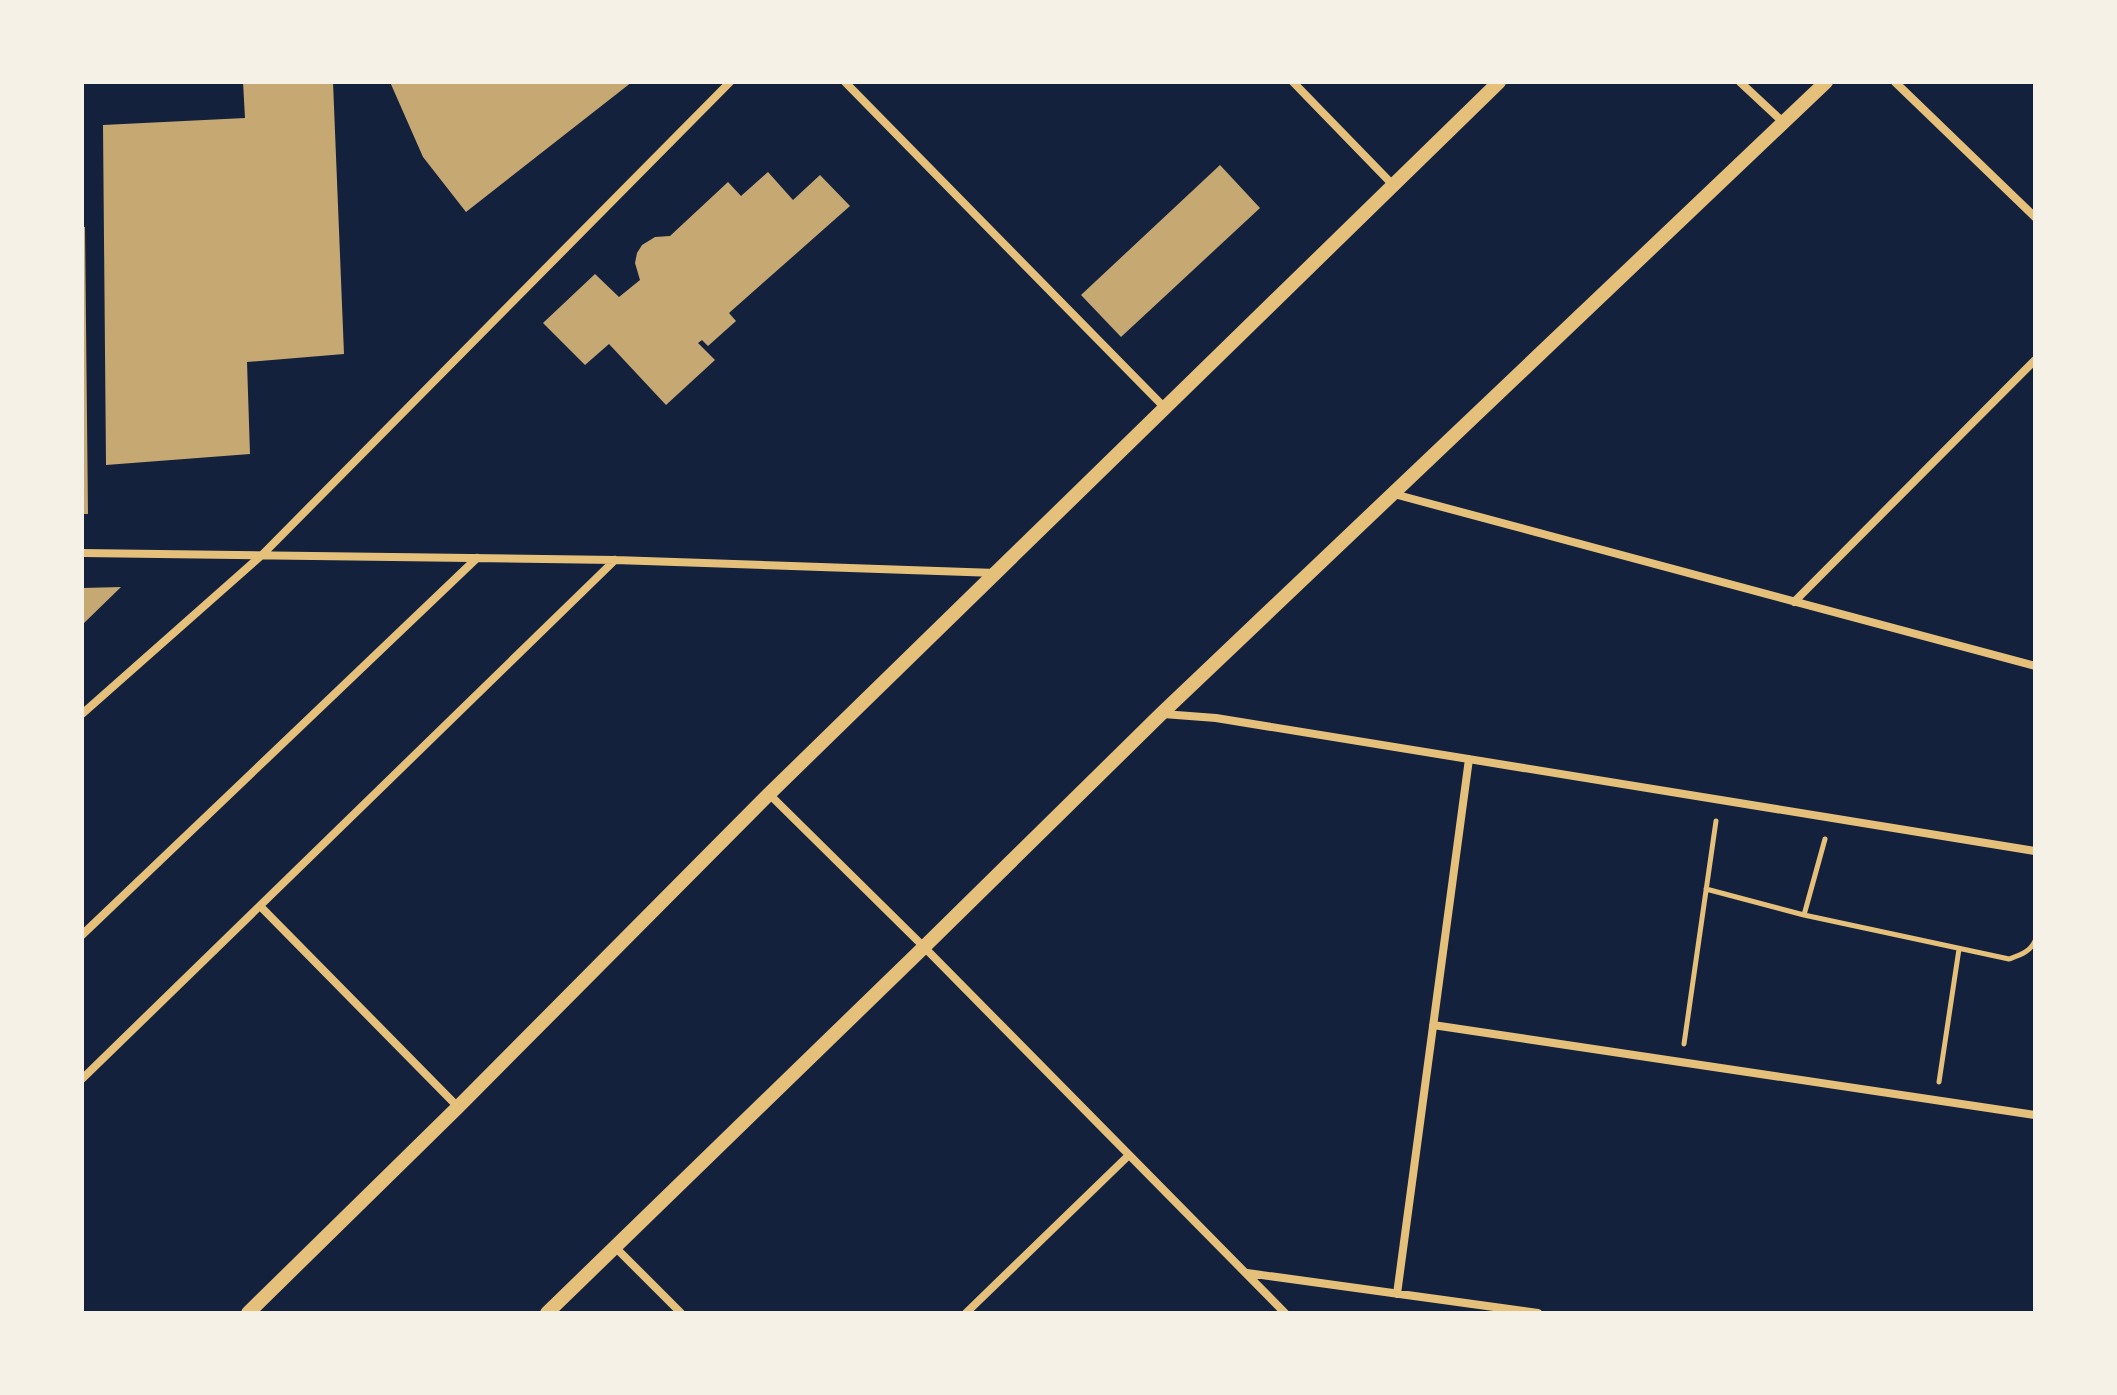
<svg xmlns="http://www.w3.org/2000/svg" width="2117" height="1395" viewBox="0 0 2117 1395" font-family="Helvetica,sans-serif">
<rect width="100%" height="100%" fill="#14213d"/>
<!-- building -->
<path fill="#c6a872" d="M 243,82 L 333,82 L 344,354 L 247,362 L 250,454 L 106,465 L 103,125 L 245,118 Z
M 390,82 L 632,82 L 466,212 L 423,157 Z
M 1220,165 L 1260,208 L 1121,337 L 1081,295 Z
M 768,172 L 793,200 L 820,175 L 850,206 L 729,313 L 736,321 L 708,346 L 702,340 L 698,343 L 715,360 L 666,405 L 609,344 L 585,365 L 543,323 L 595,274 L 619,297 L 640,280 L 635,263 L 637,253 L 642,245 L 655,237 L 670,236 L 728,182 L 741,196 Z
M 82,227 L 85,227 L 88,514 L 82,514 Z
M 121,587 L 82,625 L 82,588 Z"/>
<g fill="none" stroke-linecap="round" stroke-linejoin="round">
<!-- path -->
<path stroke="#e5c07b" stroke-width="5" d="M 1706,889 L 1804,915 L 2009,959 C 2020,955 2030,952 2035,941
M 1804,915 L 1825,839
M 1684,1044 L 1716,821
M 1939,1082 L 1959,949"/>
<!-- minor -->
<path stroke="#e5c07b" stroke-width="8" d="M 845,82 L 1165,408
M 1293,82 L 1393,185
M 1740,82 L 1784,123
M 1895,82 L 2035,217
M 1394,494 L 2035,666
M 82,553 L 615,560 L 996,573
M 1794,602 L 2035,360
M 82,714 L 263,554 L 730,82
M 1163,714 L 1216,718 L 2035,851
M 769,794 L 924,947 L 1285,1313
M 260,906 L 458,1107
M 82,935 L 477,558
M 1433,1025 L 2035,1115
M 82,1079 L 615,560
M 615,1247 L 681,1313
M 1247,1273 L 1538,1313
M 1397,1294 L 1469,759
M 966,1313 L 1129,1155"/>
<!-- tertiary -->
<path stroke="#e5c07b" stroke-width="14" d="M 248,1313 L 458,1107 L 769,794 L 1499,82
M 547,1313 L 924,947 L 1161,714 L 1826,82"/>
</g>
<!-- border -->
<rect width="2117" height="1395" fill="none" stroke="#f6f1e7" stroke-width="168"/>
</svg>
